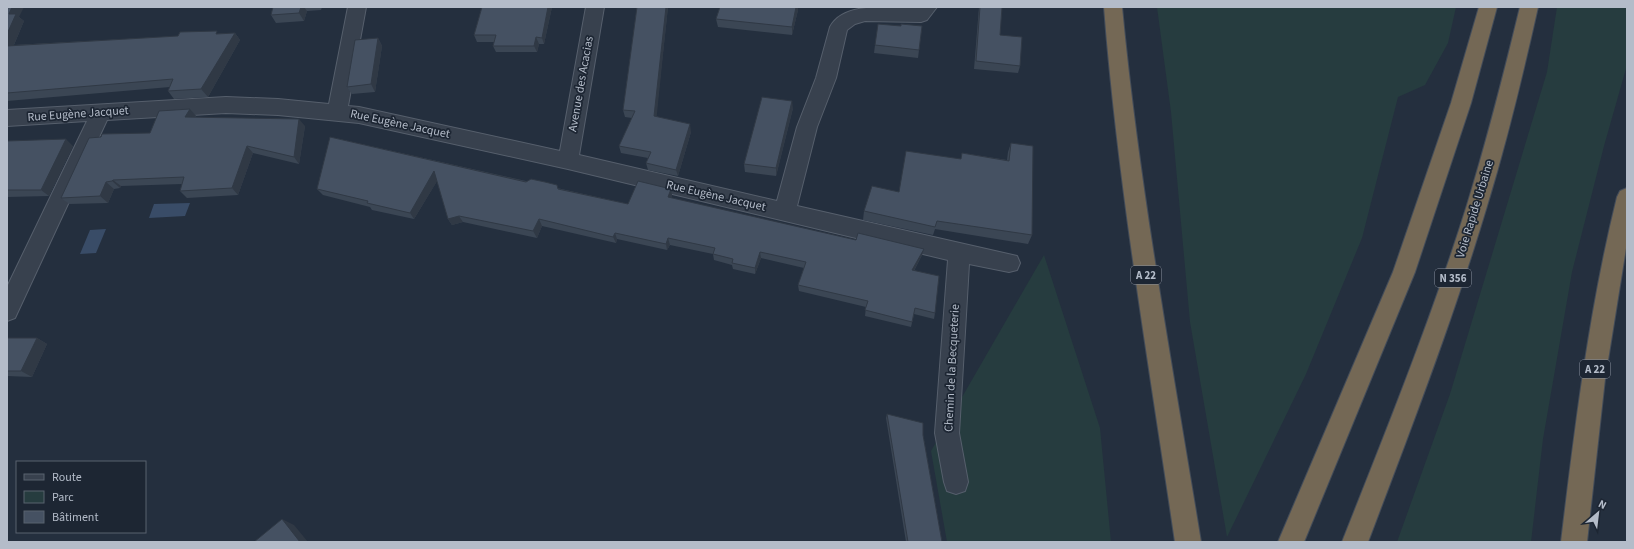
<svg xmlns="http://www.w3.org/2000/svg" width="1634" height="549" viewBox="0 0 1634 549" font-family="'Source Sans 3',sans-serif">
<rect width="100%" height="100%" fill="#242f3e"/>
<!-- green -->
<path fill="#263c3f" d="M 1157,7 L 1456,7 L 1448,43 L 1425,85 L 1398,97 L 1362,238 L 1306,374 L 1227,537 L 1190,322 L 1171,112 Z
M 1557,7 L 1627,7 L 1627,65 L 1604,146 L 1572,272 L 1543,439 L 1531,542 L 1397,542 L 1450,394 L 1547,72 Z
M 1044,255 L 1100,428 L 1111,542 L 947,542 L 931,451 Z"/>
<!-- water -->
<path fill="#394c67" d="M 190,203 L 185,216 L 149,218 L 154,204 Z
M 106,229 L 96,253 L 80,254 L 90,230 Z"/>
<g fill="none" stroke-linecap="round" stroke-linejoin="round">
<!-- minor casing -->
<g stroke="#565f6c" stroke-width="2">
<path id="minor" d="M 348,7 L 366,7 L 348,106 L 359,107 L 560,151 L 586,7 L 604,7 L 579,155 L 777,201 L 797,127 L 816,78 L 830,27 C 844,1 888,8 913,8 C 920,8 929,7 937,7 L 927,20 L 921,22 L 865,21 L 855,24 L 847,30 L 836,78 L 817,127 L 797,206 L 1017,256 L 1020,263 L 1017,270 L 1009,272 L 969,264 L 959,433 L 968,482 L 965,491 L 956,494 L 947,491 L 944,482 L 935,433 L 948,260 L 568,169 L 359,123 L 278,115 L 226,113 L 107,120 L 15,318 L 7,321 L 7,287 L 87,121 L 7,126 L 7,110 L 226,97 L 278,99 L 329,104 Z"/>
</g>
<!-- highway casing -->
<g stroke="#434c59" stroke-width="2">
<path id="highway" d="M 1104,7 L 1122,7 C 1139,186 1172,364 1201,542 L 1175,542 C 1149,364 1118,186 1104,7 Z
M 1479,7 L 1497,7 L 1471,103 L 1415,272 L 1304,542 L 1278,542 L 1393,272 L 1451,103 Z
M 1520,7 L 1538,7 C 1523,74 1507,141 1487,206 C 1453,320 1410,431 1368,542 L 1342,542 C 1386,431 1431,320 1467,205 C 1487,140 1504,73 1520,7 Z
M 1627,188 L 1627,242 L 1605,379 L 1587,542 L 1561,542 C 1575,426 1589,310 1617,197 L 1620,191 Z"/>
</g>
<!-- minor -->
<use href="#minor" fill="#38414e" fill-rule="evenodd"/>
<!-- highway -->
<use href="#highway" fill="#746855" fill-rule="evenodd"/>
</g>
<!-- wall -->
<path fill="#3b4654" d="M 7,7 L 19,17 L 24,21 L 14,45 L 235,33 L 240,40 L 208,97 L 174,99 L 168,91 L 170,87 L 7,101 Z
M 273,7 L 322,7 L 321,10 L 307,11 L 304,21 L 276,23 L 271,15 Z
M 482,7 L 552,7 L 544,44 L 539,44 L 537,52 L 496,52 L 493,46 L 494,42 L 477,42 L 474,35 Z
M 637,7 L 668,7 L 656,116 L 691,132 L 678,176 L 648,170 L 646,163 L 648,158 L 621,153 L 619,146 L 632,118 L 625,117 L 623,110 Z
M 720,7 L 798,7 L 798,10 L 792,35 L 718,27 L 716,19 Z
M 979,7 L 1002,7 L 1000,35 L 1020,66 L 1018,73 L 974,69 Z
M 901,26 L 922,26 L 918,58 L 874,53 L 875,45 Z
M 378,38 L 382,46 L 375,92 L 352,94 L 347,87 Z
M 793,108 L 776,176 L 745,172 L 744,164 Z
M 190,109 L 196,116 L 196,117 L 305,126 L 299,164 L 253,153 L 238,195 L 187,198 L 180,191 L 182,184 L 121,186 L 120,188 L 114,189 L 108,203 L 69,204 L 61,198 L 101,137 L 150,133 Z
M 330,137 L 628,204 L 671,189 L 672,195 L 671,198 L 856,240 L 924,249 L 922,255 L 914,271 L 935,313 L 934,319 L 914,314 L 911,327 L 865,316 L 866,307 L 799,291 L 798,285 L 804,268 L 761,258 L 755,274 L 733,269 L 732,265 L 714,260 L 713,254 L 670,245 L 667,250 L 617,239 L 616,243 L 542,226 L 537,238 L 463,222 L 452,225 L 448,219 L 437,181 L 414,219 L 372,210 L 370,207 L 323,195 L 317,189 Z
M 7,141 L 73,146 L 49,196 L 7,197 Z
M 1011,143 L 1032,235 L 1028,244 L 935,229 L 933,235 L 863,220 L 864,211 L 961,159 L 962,153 L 1007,160 L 1008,152 Z
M 7,338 L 37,338 L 47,344 L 32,377 L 7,376 Z
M 887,414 L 923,435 L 942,542 L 906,542 L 886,418 Z"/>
<!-- shaded-wall -->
<path fill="#303945" d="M 12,7 L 24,7 L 19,17 L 24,21 L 10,54 L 7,51 L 7,34 L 9,14 Z
M 301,7 L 304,7 L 307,11 L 304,21 L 299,13 Z
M 548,7 L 552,7 L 544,44 L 542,38 Z
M 666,7 L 668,7 L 656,123 L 654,116 Z
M 796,7 L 798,7 L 798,10 L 792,35 L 792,27 Z
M 235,33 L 240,40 L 208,97 L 201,89 Z
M 536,37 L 539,44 L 537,52 L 534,46 Z
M 378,38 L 382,46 L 375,92 L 371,84 Z
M 792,101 L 793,108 L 776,176 L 776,168 Z
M 190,109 L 196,116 L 192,124 L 185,117 Z
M 299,119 L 305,126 L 299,164 L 294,157 Z
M 690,124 L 691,132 L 678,176 L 676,170 Z
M 66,139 L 73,146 L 49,196 L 41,190 Z
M 247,146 L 253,153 L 238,195 L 232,188 Z
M 434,171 L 439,178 L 414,219 L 410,213 Z
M 113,180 L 121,186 L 120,188 L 112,181 Z
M 106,182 L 114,189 L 108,203 L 100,196 Z
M 671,189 L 672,195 L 670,204 L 668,197 Z
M 459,216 L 463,222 L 452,225 L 448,219 Z
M 539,219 L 542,226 L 537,238 L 533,231 Z
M 615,233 L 617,239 L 616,243 L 613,237 Z
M 668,238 L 670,245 L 667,250 L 666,244 Z
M 924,249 L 922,255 L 911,276 L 912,270 Z
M 760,252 L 761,258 L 755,274 L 755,268 Z
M 37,338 L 47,344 L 32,377 L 21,371 Z
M 282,519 L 294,525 L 308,542 L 300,542 Z"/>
<!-- building -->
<path fill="#455162" stroke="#303945" d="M 7,7 L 12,7 L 9,14 L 16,14 L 7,34 Z
M 273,7 L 301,7 L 299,13 L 271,15 Z
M 482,7 L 548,7 L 542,38 L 536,37 L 534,46 L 493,46 L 496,35 L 474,35 Z
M 637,7 L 666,7 L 654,116 L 690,124 L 676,170 L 646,163 L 651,152 L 619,146 L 635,111 L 623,110 Z
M 720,7 L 796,7 L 792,27 L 716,19 Z
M 980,7 L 1002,7 L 1000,35 L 1022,37 L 1020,66 L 976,61 Z
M 878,24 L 901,26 L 901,24 L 922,26 L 919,50 L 875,45 Z
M 217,31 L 216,34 L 235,33 L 201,89 L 168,91 L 173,79 L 7,93 L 7,46 L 178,36 L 180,32 Z
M 378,38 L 371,84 L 347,87 L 355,40 Z
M 762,97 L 792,101 L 776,168 L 744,164 Z
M 190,109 L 185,117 L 299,119 L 294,157 L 247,146 L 232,188 L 180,191 L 184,177 L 113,180 L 112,181 L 106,182 L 100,196 L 61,198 L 89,138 L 101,137 L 102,134 L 150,133 L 159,111 Z
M 330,137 L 526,182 L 531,179 L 545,182 L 557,185 L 558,189 L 628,204 L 638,181 L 671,189 L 668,197 L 856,240 L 858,233 L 924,249 L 912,270 L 939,276 L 935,313 L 915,308 L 912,322 L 865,310 L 868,301 L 798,285 L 806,262 L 760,252 L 755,268 L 732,263 L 733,259 L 713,254 L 715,248 L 668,238 L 666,244 L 615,233 L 613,237 L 539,219 L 533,231 L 459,216 L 448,219 L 434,171 L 410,213 L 367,203 L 368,201 L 317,189 Z
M 66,139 L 41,190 L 7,190 L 7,141 Z
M 1011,143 L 1033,146 L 1032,235 L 937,221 L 935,227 L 864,211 L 872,186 L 899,192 L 906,151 L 961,159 L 962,153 L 1009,161 Z
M 7,338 L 37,338 L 21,371 L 7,371 Z
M 887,414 L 923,423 L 923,435 L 942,542 L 908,542 Z
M 282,519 L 300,542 L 254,542 Z"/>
<g text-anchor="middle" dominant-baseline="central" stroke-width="3.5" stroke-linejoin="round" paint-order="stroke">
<!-- shield labels -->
<g fill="#1d2633" stroke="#878f9c" stroke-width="1">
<rect x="1131" y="266" width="30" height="18" rx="3"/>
<rect x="1435" y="269" width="36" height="18" rx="3"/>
<rect x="1580" y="360" width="30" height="18" rx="3"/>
</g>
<g font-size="11" font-weight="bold" fill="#b4bcc9">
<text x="1146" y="275">A 22</text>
<text x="1453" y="278">N 356</text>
<text x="1595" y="369">A 22</text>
</g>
<!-- street labels -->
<g font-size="12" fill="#b4bcc9" stroke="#1d2633">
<text transform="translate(581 84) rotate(-80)">Avenue des Acacias</text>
<text transform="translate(78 114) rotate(-4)">Rue Eugène Jacquet</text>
<text transform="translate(400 124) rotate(12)">Rue Eugène Jacquet</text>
<text transform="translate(716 196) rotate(13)">Rue Eugène Jacquet</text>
<text transform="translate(1475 209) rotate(-73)">Voie Rapide Urbaine</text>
<text transform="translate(952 368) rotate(-87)">Chemin de la Becqueterie</text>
</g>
</g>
<!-- border -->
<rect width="1634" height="549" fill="none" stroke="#b4bcc9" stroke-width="16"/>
<!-- legend -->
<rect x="16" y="461" width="130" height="72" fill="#1d2633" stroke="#59626f"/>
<rect x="24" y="474" width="20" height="6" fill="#38414e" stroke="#59626f"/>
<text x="52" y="481" font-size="12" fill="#b4bcc9">Route</text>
<rect x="24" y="491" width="20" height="12" fill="#263c3f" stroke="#59626f"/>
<text x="52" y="501" font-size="12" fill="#b4bcc9">Parc</text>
<rect x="24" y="511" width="20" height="12" fill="#455162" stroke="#59626f"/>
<text x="52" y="521" font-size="12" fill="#b4bcc9">Bâtiment</text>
<!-- north arrow -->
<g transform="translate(1598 513) rotate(28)" stroke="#1d2633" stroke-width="3" paint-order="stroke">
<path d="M0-3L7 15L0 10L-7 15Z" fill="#b4bcc9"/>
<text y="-6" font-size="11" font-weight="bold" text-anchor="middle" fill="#b4bcc9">N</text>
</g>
</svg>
